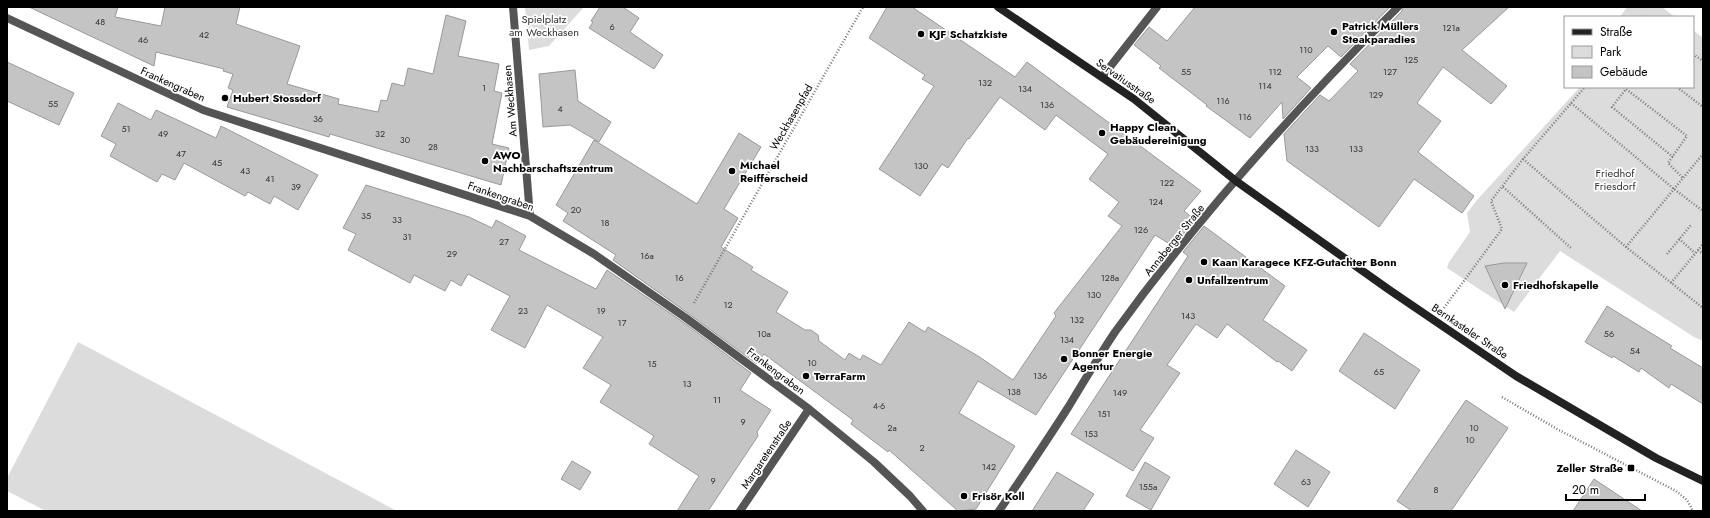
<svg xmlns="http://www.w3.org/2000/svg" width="1710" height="518" viewBox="0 0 1710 518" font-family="Jost,sans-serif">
<rect width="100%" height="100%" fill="#fff"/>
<!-- green -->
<path fill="#dcdcdc" d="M 525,7 L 584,7 L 549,46 L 529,50 Z
M 1627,7 L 1662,7 L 1675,17 L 1620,17 Z
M 1693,30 L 1703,38 L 1703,341 L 1694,337 L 1560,251 L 1514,312 L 1447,268 L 1449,262 L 1470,232 L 1467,213 L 1477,200 L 1580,87 L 1693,87 Z
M 78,342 L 397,511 L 46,511 L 7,491 L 7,478 Z"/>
<!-- building -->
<path fill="#c4c4c4" stroke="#999" d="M 29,7 L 118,7 L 115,17 L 161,26 L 165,7 L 240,7 L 236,24 L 300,46 L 287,84 L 339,99 L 338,104 L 378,112 L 381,100 L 387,101 L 392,83 L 404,86 L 408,68 L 433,74 L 446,15 L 466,21 L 458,56 L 499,64 L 494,91 L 502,93 L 492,144 L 509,148 L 501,185 L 330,134 L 329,137 L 227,107 L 233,90 L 228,88 L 233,74 L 223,71 L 224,69 L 156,52 L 154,66 Z
M 600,7 L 623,7 L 639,18 L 630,32 L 663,55 L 654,69 L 589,28 L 593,22 L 591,21 Z
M 887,7 L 912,7 L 1015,77 L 1027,62 L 1201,191 L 1184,211 L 1195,220 L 1173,246 L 1155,235 L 1036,415 L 978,381 L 959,413 L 1015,446 L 976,509 L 958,511 L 889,450 L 888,452 L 851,424 L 853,420 L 764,354 L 757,364 L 689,314 L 613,260 L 616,255 L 563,221 L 568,213 L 556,205 L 594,140 L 697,204 L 739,133 L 761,147 L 724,209 L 738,218 L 721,247 L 753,267 L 751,270 L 788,292 L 776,312 L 805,330 L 811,330 L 818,335 L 819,341 L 845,360 L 849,353 L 860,360 L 863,355 L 881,365 L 909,322 L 925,332 L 928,327 L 978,356 L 1013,380 L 1056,316 L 1054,313 L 1122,226 L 1108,216 L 1119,202 L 1089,179 L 1108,154 L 1056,115 L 1045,130 L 1000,97 L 969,139 L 968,138 L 948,168 L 942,164 L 920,196 L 879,169 L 934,86 L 922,79 L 925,75 L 869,38 Z
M 1195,7 L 1390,7 L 1341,57 L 1328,46 L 1297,77 L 1311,88 L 1283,119 L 1282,102 L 1250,138 L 1206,106 L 1207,105 L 1159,68 L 1161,66 L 1134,45 L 1149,27 L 1167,41 Z
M 1403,7 L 1509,7 L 1462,50 L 1507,86 L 1491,104 L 1443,67 L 1417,103 L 1441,121 L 1418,152 L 1474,196 L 1462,213 L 1414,179 L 1379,227 L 1287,161 L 1284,134 L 1320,95 L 1329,101 L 1358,71 L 1350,64 L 1402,11 Z
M 7,62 L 74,93 L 59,125 L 7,101 Z
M 575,70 L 578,101 L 611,122 L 599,142 L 570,125 L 543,127 L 539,74 Z
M 118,103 L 151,120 L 156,110 L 216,138 L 221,126 L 318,175 L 298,210 L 274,196 L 270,204 L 248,192 L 245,196 L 184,163 L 175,180 L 162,174 L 157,182 L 110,156 L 116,144 L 101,136 Z
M 366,185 L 469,217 L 492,228 L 496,220 L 526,236 L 519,250 L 596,289 L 607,270 L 683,322 L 751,373 L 740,390 L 771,410 L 757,432 L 758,436 L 708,511 L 677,511 L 699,476 L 649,444 L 654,436 L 600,402 L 611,385 L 583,368 L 603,337 L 547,305 L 525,348 L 491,330 L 510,296 L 468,274 L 461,286 L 451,280 L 445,291 L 414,275 L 410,283 L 348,250 L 356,234 L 343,228 Z
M 1204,226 L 1285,286 L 1263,320 L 1307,350 L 1292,371 L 1278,361 L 1277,362 L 1227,324 L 1217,338 L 1196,324 L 1167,365 L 1180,373 L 1140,430 L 1154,438 L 1133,471 L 1071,434 L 1188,256 L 1183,252 Z
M 1504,263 L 1527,263 L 1505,309 L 1485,266 Z
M 1607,306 L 1672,346 L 1670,348 L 1703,368 L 1703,404 L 1671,384 L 1669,388 L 1641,368 L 1639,372 L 1613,356 L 1612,358 L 1585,342 Z
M 1364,333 L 1420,370 L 1395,409 L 1339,371 Z
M 1466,400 L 1508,428 L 1451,511 L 1412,511 L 1397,501 Z
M 1296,450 L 1330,472 L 1308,507 L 1274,484 Z
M 572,461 L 591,472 L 580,490 L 561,479 Z
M 1145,462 L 1170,477 L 1151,510 L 1126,496 Z
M 1057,472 L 1094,494 L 1083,511 L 1032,511 Z
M 1594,479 L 1642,511 L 1573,511 Z"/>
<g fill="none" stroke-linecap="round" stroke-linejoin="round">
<!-- path -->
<path stroke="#777" stroke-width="2.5" stroke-dasharray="1 2" stroke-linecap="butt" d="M 1642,17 L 1644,17
M 1693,54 L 1703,61
M 1677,87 L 1703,107
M 1571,103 L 1674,189 L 1703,211
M 1673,157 L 1612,107 L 1626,89 L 1687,136 L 1668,163 L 1683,178
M 1523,159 L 1626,247 L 1703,308
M 1503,187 L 1571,248
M 1679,239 L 1695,253
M 1626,247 L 1703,154
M 1698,250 L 1703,254
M 1667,254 L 1691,225
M 1671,283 L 1703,244
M 694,303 L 863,7
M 1444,308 L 1502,229 L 1491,201 L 1523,159 L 1585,87
M 1502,397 L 1557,429 L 1676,491 L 1687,500 L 1693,511"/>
<!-- lane -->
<path stroke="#555" stroke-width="8" d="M 1102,77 L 1157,7"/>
<!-- street -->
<path stroke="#555" stroke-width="8" d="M 513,7 L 530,216
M 7,18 L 203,110 L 530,216 L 594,254 L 686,318 L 809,409 L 874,462 L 910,496 L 923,511
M 740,511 L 809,409
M 999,511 C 1023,476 1046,442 1069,406 C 1084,381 1099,356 1115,332 C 1199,216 1296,108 1398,7"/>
<!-- secondary -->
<path stroke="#222" stroke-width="8" d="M 998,7 L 1134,99 L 1236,181 L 1388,289 L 1516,376 L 1656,458 L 1703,481"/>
</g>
<!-- markers -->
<g fill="#000" stroke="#fff" stroke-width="1.5">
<circle cx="1334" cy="32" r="4"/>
<circle cx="921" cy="34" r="4"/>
<circle cx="225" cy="98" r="4"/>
<circle cx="1102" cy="133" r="4"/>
<circle cx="485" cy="161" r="4"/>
<circle cx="732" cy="171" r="4"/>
<circle cx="1204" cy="262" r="4"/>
<circle cx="1189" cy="280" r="4"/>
<circle cx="1505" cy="285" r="4"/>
<circle cx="1064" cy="359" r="4"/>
<circle cx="806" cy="376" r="4"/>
<rect x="1627" y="464" width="8" height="8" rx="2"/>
<circle cx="964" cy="496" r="4"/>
</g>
<g text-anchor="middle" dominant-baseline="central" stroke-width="3.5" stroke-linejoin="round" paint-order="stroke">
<!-- number labels -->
<g font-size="9" fill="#313131">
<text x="100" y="21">48</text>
<text x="612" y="26">6</text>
<text x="1451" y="27">121a</text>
<text x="204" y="34">42</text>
<text x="143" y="39">46</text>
<text x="1306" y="49">110</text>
<text x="1411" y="59">125</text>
<text x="1186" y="71">55</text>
<text x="1275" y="71">112</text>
<text x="1390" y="71">127</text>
<text x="985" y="82">132</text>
<text x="1265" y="85">114</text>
<text x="484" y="87">1</text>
<text x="1025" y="88">134</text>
<text x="1376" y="94">129</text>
<text x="1223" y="100">116</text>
<text x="53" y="103">55</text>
<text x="1047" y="104">136</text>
<text x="560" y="108">4</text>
<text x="1245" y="116">116</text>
<text x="318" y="118">36</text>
<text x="126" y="128">51</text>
<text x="163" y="133">49</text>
<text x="380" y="133">32</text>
<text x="405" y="139">30</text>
<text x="433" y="146">28</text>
<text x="1312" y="148">133</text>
<text x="1356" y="148">133</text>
<text x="181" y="153">47</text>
<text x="217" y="162">45</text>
<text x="921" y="165">130</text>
<text x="245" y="170">43</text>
<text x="270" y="178">41</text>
<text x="1167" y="182">122</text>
<text x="296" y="186">39</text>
<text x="1156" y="201">124</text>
<text x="576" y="209">20</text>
<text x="366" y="215">35</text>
<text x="397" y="219">33</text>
<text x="605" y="222">18</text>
<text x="1141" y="229">126</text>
<text x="407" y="236">31</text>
<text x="504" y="241">27</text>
<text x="452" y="253">29</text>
<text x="647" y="255">16a</text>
<text x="679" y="277">16</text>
<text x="1110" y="277">128a</text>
<text x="1094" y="294">130</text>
<text x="728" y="304">12</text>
<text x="523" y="310">23</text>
<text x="601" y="310">19</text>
<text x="1188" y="315">143</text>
<text x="1077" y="319">132</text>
<text x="622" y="322">17</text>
<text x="764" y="333">10a</text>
<text x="1609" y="333">56</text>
<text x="1067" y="339">134</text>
<text x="1635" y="350">54</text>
<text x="812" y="362">10</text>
<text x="652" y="363">15</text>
<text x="1379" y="371">65</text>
<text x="1040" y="375">136</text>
<text x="687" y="383">13</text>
<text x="1014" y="391">138</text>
<text x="1120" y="392">149</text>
<text x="717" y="399">11</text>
<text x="879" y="405">4-6</text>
<text x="1104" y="413">151</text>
<text x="743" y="421">9</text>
<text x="892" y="427">2a</text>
<text x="1474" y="427">10</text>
<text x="1091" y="433">153</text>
<text x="1470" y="439">10</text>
<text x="922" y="447">2</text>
<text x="989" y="466">142</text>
<text x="713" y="480">9</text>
<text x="1306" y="481">63</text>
<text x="1148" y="486">155a</text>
<text x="1436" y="489">8</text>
</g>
<!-- park labels -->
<g font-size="11" fill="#333" stroke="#fff">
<text x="544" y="19">Spielplatz<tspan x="544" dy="13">am Weckhasen</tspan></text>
<text x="1615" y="173">Friedhof<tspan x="1615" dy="13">Friesdorf</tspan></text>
</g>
<!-- poi labels -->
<g font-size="11" font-weight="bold" fill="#000" stroke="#fff" text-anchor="start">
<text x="1342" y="26">Patrick Müllers<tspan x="1342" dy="13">Steakparadies</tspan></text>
<text x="929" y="34">KJF Schatzkiste</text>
<text x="233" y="98">Hubert Stossdorf</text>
<text x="1110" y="127">Happy Clean<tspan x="1110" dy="13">Gebäudereinigung</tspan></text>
<text x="493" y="155">AWO<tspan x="493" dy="13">Nachbarschaftszentrum</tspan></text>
<text x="740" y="165">Michael<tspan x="740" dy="13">Reifferscheid</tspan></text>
<text x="1212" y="262">Kaan Karagece KFZ-Gutachter Bonn</text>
<text x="1197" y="280">Unfallzentrum</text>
<text x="1513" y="285">Friedhofskapelle</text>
<text x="1072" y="353">Bonner Energie<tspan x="1072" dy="13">Agentur</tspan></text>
<text x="814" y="376">TerraFarm</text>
<text x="1623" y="468" text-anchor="end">Zeller Straße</text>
<text x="972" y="496">Frisör Koll</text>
</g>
<!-- street labels -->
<g font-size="11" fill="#000" stroke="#fff">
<text transform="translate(1126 81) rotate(35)">Servatiusstraße</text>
<text transform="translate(173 84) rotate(24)">Frankengraben</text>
<text transform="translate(510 101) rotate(-95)">Am Weckhasen</text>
<text transform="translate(791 117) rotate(-60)">Weckhasenpfad</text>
<text transform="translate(501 196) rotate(19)">Frankengraben</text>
<text transform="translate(1174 240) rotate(-51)">Annaberger Straße</text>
<text transform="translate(1470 331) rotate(34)">Bernkasteler Straße</text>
<text transform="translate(776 371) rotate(37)">Frankengraben</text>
<text transform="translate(766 454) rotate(-56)">Margaretenstraße</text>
</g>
</g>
<!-- border -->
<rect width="1710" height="518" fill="none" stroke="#000000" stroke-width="16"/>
<!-- legend -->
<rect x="1564" y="16" width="130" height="72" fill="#ffffff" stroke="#999999"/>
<rect x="1572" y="29" width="20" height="6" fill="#222222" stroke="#999999"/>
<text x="1600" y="36" font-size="12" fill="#000000">Straße</text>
<rect x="1572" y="46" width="20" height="12" fill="#dcdcdc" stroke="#999999"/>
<text x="1600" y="56" font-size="12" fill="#000000">Park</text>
<rect x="1572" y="66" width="20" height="12" fill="#c4c4c4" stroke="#999999"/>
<text x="1600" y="76" font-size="12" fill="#000000">Gebäude</text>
<!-- scale -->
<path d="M1566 494v6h79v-6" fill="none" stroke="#000000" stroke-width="2"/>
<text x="1572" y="494" font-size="12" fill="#000000" stroke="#ffffff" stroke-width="3" paint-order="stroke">20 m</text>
</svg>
